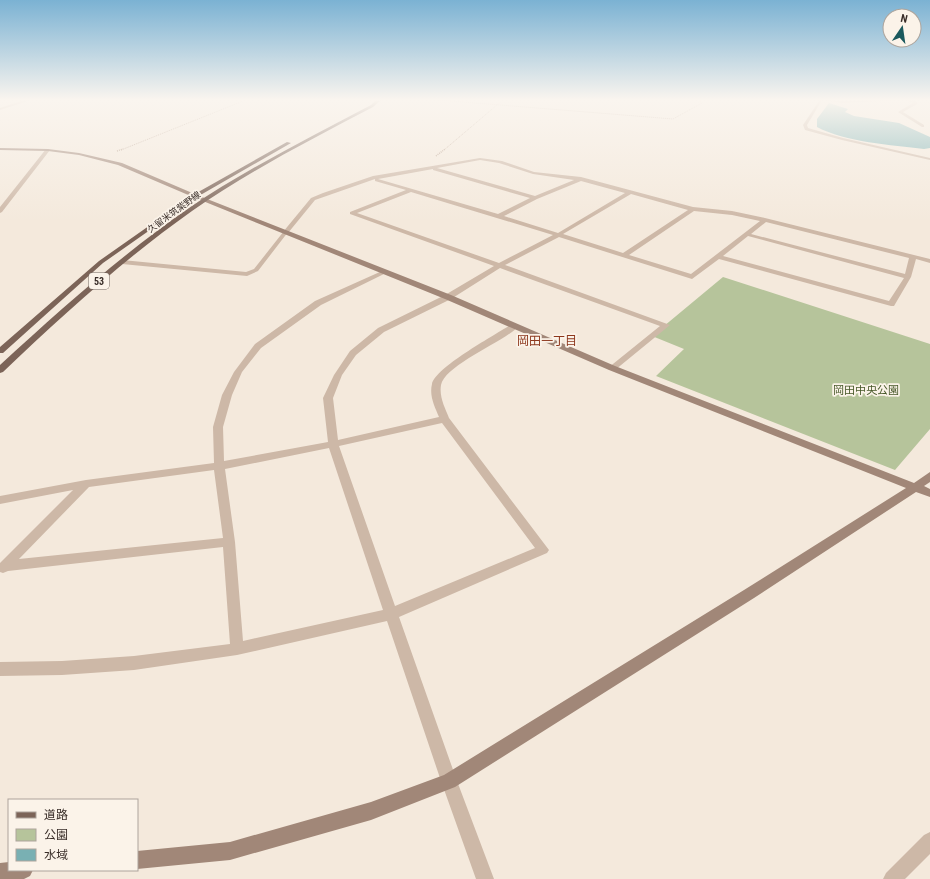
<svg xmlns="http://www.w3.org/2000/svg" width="930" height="879" viewBox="0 0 930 879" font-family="'Roboto Condensed','Noto Sans JP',sans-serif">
<rect width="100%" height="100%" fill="#f4e9dc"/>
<!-- green -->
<path fill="#b6c49b" d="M 723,277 L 930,344 L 930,429 L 895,470 L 656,376 L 684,349 L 652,336 Z"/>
<!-- water -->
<path fill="#79b0b3" d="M 829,103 L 848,109 L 845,112 L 854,116 L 899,123 L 930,137 L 930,148 L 924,149 C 892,145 845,142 817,127 L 817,119 Z"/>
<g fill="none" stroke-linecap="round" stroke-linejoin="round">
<!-- path-far1 -->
<path stroke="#b9a291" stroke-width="1" stroke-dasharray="1 1" stroke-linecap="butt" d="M 426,99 L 673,119 L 702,103 L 697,99
M 121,150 L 248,99
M 444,150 L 504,99"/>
<!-- path -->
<path stroke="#b9a291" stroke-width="1.5" stroke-dasharray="1 1" stroke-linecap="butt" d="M 117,151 L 123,149
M 436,156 L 445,149"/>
<!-- lane -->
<path fill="#cdb8a7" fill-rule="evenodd" d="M 284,231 L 288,232 L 258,271 L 247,276 L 122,264 L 119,262 L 122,260 L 246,272 L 254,269 Z"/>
<!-- street -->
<path fill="#cdb8a7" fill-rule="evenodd" d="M 27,99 L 34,99 L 0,110 L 0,108 Z
M 816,99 L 842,101 L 911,99 L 917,102 L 917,104 L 903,112 L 924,125 L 924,127 L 922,127 L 898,112 L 913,103 L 906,100 L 842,103 L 822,100 L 807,125 L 808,128 L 843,138 L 930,158 L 930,160 L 842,140 L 805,130 L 803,125 L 819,101 Z
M 46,149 L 50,150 L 2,212 L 0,213 L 0,207 Z
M 480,158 L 502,161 L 534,172 L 581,177 L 693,207 L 732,211 L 765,218 L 930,259 L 930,263 L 916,259 L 911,277 L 894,306 L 891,306 L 719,259 L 692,279 L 559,237 L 505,265 L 670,325 L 615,370 L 609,370 L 608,368 L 660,326 L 500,268 L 451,299 L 384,332 L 356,355 L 342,375 L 333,398 L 338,440 L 439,417 C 435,407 429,396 432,384 C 436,367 495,335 512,324 L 515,324 L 519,326 C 504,342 445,365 441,385 C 439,397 445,408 449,418 L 549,550 L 547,553 L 399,617 L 457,781 L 494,879 L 476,879 L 441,781 L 387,621 L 237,655 L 134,670 L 62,675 L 0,676 L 0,662 L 62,661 L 134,656 L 230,644 L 223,547 L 8,571 L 3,573 L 0,572 L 0,563 L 73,490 L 0,504 L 0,496 L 86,480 L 214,463 L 213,427 L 222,395 L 234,372 L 255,344 L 315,301 L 382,271 L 386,271 L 386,273 L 321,305 L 261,348 L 242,372 L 232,395 L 223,427 L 224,461 L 328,442 L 323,398 L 334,375 L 350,351 L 378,328 L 445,295 L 494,266 L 350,214 L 350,212 L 406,190 L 375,181 L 375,179 L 315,200 L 288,233 L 283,232 L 311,198 L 323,193 L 373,176 ZM 480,160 L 499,163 L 533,174 L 574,180 L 535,196 L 437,168 ZM 433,169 L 433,170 L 530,198 L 498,214 L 378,179 ZM 581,181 L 625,193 L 558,233 L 504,216 L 537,199 ZM 411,192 L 553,235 L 499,263 L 357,213 ZM 631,194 L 688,210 L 623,253 L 563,234 ZM 694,211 L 732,215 L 760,221 L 691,274 L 629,255 ZM 766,222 L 909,258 L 905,274 L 751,234 ZM 748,236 L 904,278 L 889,301 L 723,256 ZM 442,423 L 535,548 L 395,606 L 339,446 ZM 329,448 L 383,610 L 243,641 L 235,542 L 225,469 ZM 214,470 L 223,538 L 19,559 L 89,487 Z
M 930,832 L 930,854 L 905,879 L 883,879 L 886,873 L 924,835 Z"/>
<!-- secondary -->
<path fill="#a18778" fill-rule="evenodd" d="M 0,148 L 48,149 L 79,153 L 122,163 L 197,195 L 451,295 L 615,366 L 914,483 L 930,472 L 930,482 L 924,486 L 930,489 L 930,497 L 916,492 L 754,598 L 455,787 L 371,820 L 230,860 L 137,869 L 137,851 L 230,842 L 371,802 L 444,775 L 744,590 L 906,488 L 609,370 L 445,299 L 193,197 L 118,165 L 79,155 L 48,151 L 0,150 Z
M 9,862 L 9,870 L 33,870 L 30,876 L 24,879 L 0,879 L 0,863 Z"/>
<!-- primary -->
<path fill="#7c6458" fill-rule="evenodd" d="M 377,99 L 382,99 L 373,107 C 312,139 249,171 192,211 C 124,259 63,315 3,372 L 0,373 L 0,365 C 60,310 121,255 189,208 C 246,169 309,138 371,105 Z
M 287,142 L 291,143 L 197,197 L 103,263 L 3,353 L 0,353 L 0,347 L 99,261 L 193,195 Z"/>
</g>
<!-- sky -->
<linearGradient id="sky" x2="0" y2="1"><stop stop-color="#7bb2d3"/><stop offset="0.45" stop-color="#faf5ef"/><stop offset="1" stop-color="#faf5ef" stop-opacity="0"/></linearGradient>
<rect width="930" height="222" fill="url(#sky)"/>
<g text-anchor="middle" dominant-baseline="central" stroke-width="3.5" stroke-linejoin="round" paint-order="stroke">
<!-- far-street labels -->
<g font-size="9" fill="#392d28" stroke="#fbf3e9">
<text transform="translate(174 212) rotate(-36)">久留米筑紫野線</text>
</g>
<!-- shield labels -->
<rect fill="#fbf3e9" stroke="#736862" stroke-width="1" x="89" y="273" width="20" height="16" rx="3"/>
<g font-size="10" font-weight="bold" fill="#392d28">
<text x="99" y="281">53</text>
</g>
<!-- park labels -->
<g font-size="11" fill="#48592a" stroke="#fbf3e9">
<text x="866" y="390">岡田中央公園</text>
</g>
<!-- neighbourhood labels -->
<g font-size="12" fill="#8d371c" stroke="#fbf3e9">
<text x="547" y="341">岡田一丁目</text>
</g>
</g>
<!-- legend -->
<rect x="8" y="799" width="130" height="72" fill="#fbf3e9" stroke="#ada49c"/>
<rect x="16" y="812" width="20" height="6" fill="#7c6458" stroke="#ada49c"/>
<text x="44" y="819" font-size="12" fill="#392d28">道路</text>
<rect x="16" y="829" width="20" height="12" fill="#b6c49b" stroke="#ada49c"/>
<text x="44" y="839" font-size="12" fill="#392d28">公園</text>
<rect x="16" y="849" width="20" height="12" fill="#79b0b3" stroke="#ada49c"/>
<text x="44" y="859" font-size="12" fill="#392d28">水域</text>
<!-- north arrow -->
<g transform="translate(902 28) rotate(13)"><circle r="19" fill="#fbf3e9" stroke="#ada49c"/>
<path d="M0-3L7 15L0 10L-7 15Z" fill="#1b595d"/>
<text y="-6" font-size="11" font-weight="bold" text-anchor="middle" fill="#392d28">N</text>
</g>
</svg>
